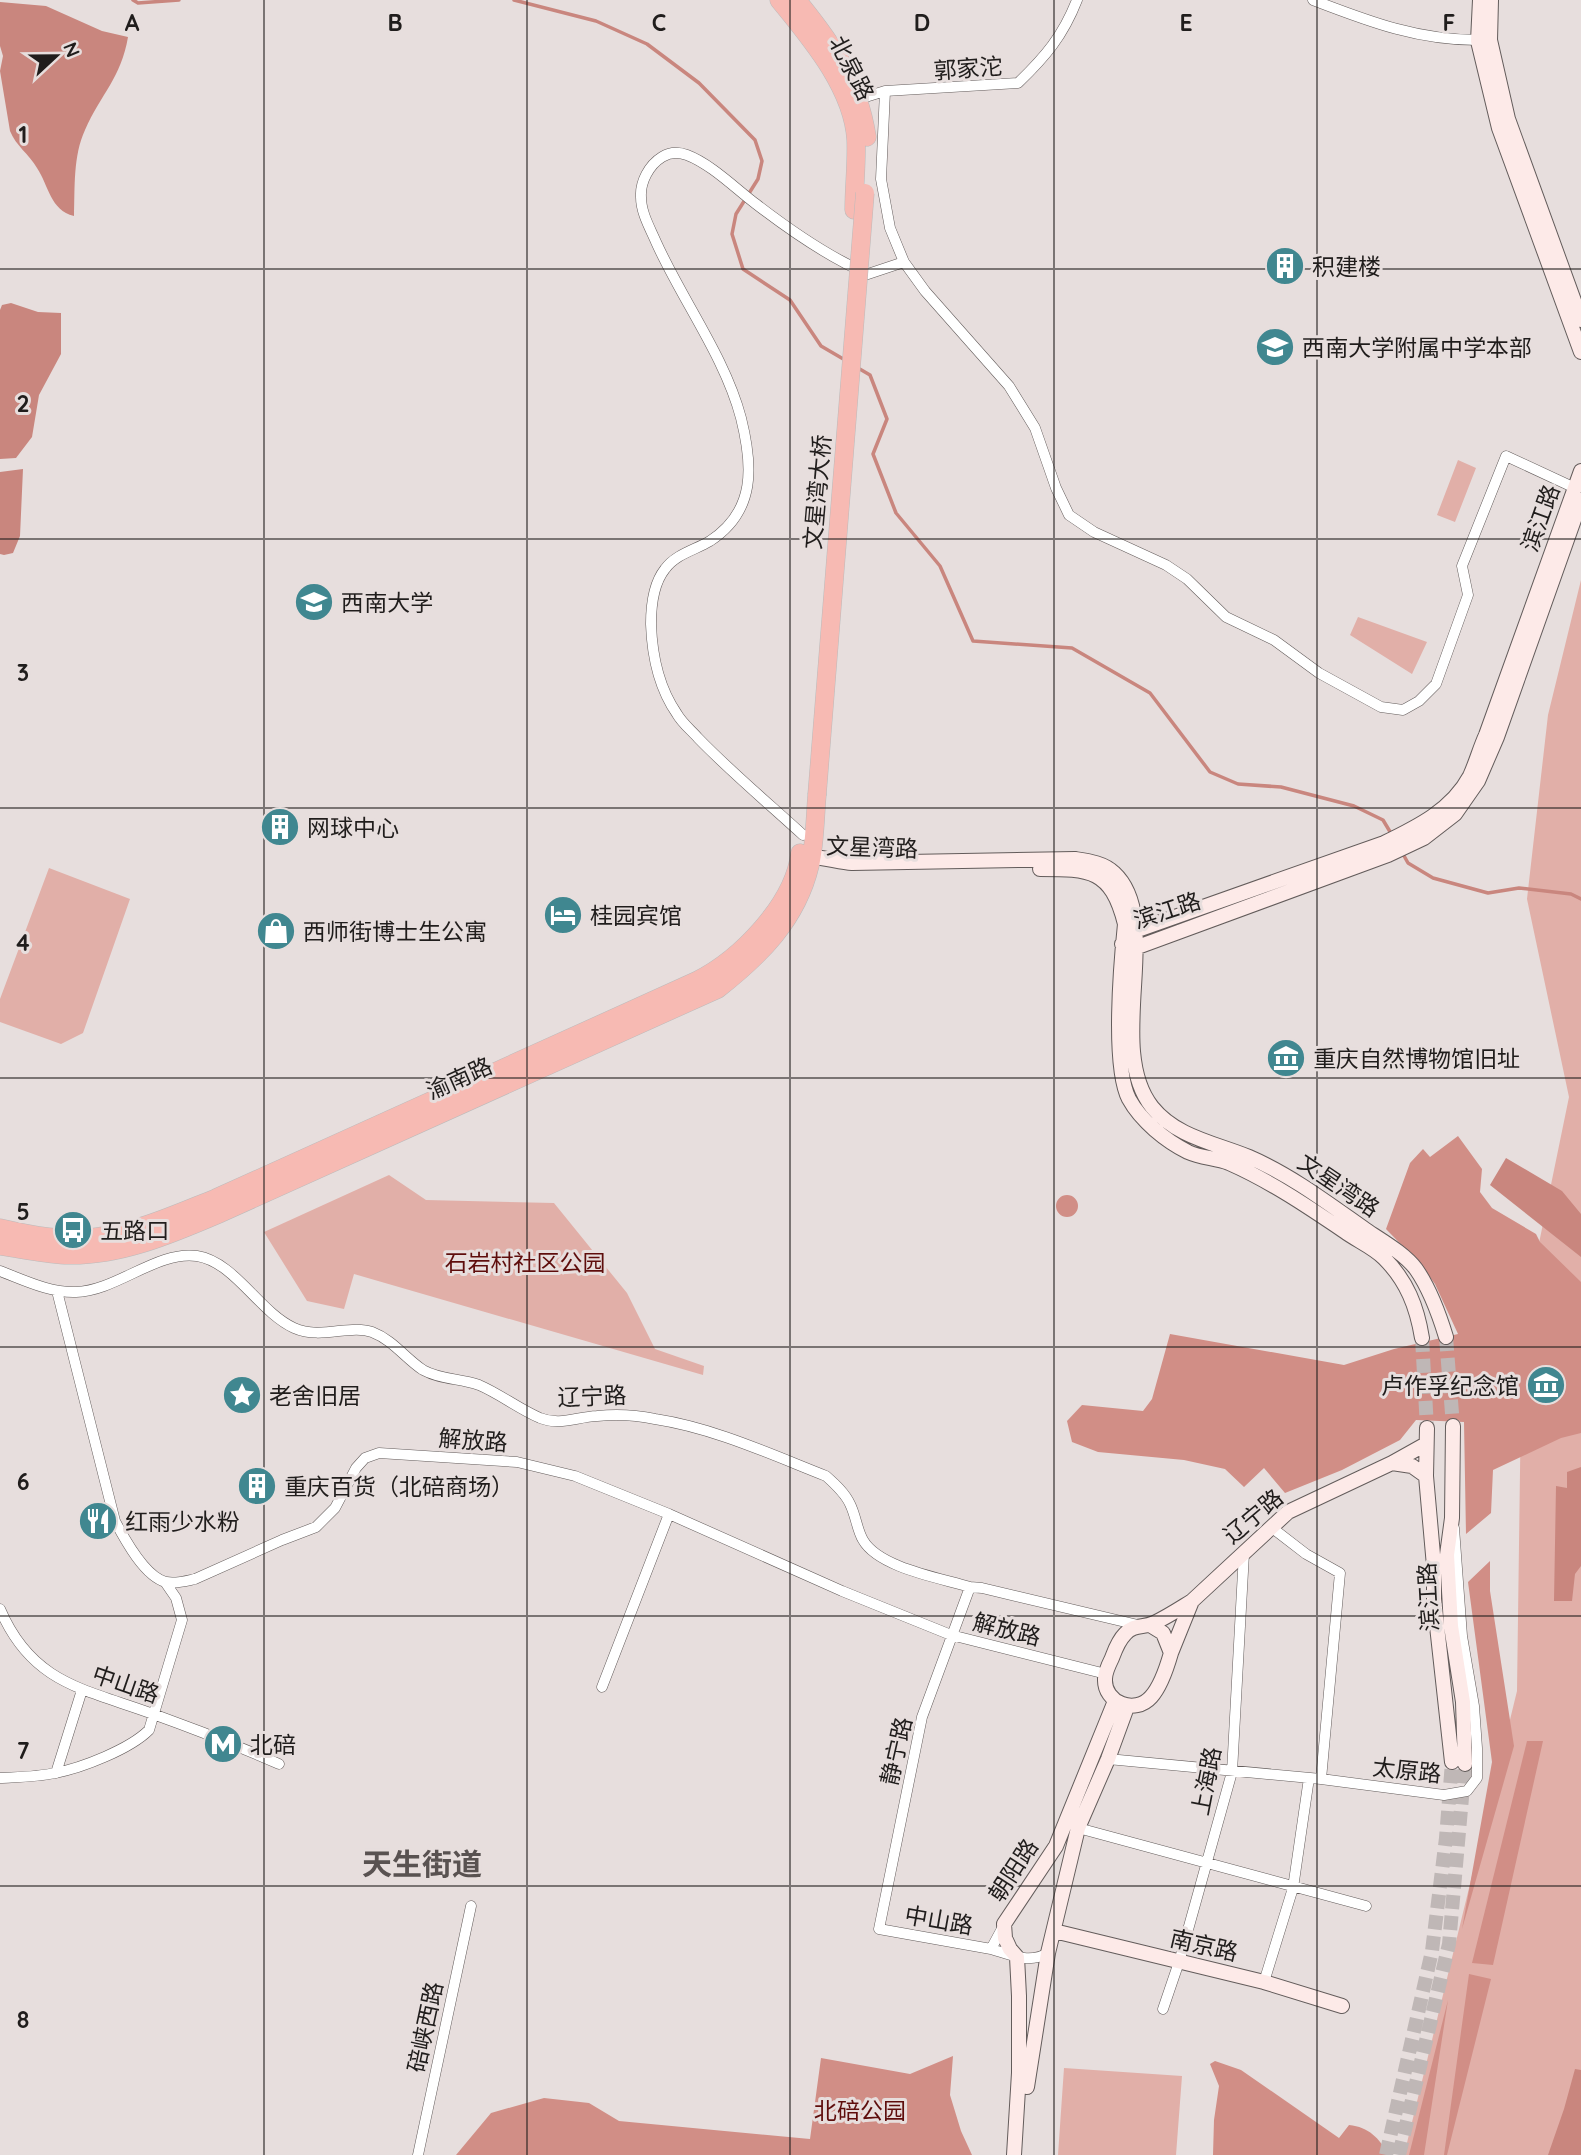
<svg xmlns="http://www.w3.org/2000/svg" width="1581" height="2155" viewBox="0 0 1581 2155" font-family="Quicksand,'Noto Sans SC',sans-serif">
<rect width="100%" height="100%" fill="#e7dedd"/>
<!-- green -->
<path fill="#e1afa8" d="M 1458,460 L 1476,468 L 1455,522 L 1437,515 Z
M 1581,580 L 1581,2155 L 1404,2155 L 1517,1691 L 1522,1326 L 1569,1097 L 1527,899 L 1548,715 Z
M 1358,617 L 1427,642 L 1412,674 L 1350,635 Z
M 49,868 L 130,899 L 83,1033 L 61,1044 L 0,1022 L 0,999 Z
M 389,1175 L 426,1200 L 554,1203 L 627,1293 L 655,1349 L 704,1366 L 703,1375 L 354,1274 L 344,1309 L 307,1301 L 264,1232 Z
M 1064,2068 L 1182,2076 L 1176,2155 L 1058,2155 Z"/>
<!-- forest -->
<path fill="#d18e86" d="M 1458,1136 L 1482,1169 L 1480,1192 L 1492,1208 L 1536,1234 L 1540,1242 L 1581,1282 L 1581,1433 L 1561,1438 L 1493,1470 L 1491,1513 L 1466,1534 L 1464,1422 L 1416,1420 L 1400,1440 L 1342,1470 L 1285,1493 L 1264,1468 L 1244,1487 L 1225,1469 L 1184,1460 L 1098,1452 L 1072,1442 L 1067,1421 L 1082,1405 L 1143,1411 L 1152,1399 L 1170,1334 L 1344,1365 L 1394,1349 L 1458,1334 L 1435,1284 L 1421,1265 L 1386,1229 L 1410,1163 L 1423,1149 L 1430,1157 Z
M1056 1206a11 11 0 1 1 22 0a11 11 0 1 1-22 0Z
M 1490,1561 L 1490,1591 L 1514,1746 L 1462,1929 L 1492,1762 L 1468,1582 Z
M 1527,1741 L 1543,1741 L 1493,1965 L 1472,1963 Z
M 1469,1974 L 1491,1979 L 1447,2155 L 1444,2155 Z
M 1448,2000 L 1424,2155 L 1409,2155 Z
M 953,2056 L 950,2095 L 961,2131 L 972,2155 L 456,2155 L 491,2113 L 544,2098 L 589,2103 L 619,2121 L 810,2139 L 821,2058 L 910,2074 Z
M 1215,2061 L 1241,2070 L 1339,2138 L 1349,2125 C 1369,2127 1379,2138 1389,2155 L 1213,2155 L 1214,2120 L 1219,2086 L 1210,2064 Z"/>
<!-- water -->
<path fill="#c9867e" d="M 0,2 L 46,6 L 102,31 L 128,37 C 121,78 101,94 85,130 C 73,156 75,187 74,216 C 50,210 49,186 37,168 C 29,154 16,146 10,131 L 0,71 L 3,56 L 0,46 Z
M 11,303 L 38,312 L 61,313 L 61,354 L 39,395 L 32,437 L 16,458 L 0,459 L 0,310 L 2,305 Z
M 23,469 L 20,536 L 13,553 L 4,555 L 0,554 L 0,472 Z
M 1506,1158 L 1562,1191 L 1581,1214 L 1581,1257 L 1490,1185 Z
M 1581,1467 L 1581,1566 L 1575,1574 L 1572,1601 L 1554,1601 L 1556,1486 L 1567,1488 L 1567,1472 Z
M 1575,2069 L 1581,2070 L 1581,2155 L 1548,2155 L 1564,2109 Z"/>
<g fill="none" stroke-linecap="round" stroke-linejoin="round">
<!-- stream -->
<path stroke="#c9867e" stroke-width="3.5" d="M 133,0 L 138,3 L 179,0
M 514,0 L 596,21 L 647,44 L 699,83 L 755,140 L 762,161 L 758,179 L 736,214 L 732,234 L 743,269 L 790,300 L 821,346 L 845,360
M 858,368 L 870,375 L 887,419 L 873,454 L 896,513 L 940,566 L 973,641 L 1072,648 L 1150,693 L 1210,772 L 1238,784 L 1281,787 L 1354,806 L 1383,820 L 1392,835
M 1403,854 L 1408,863 L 1433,878 L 1488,893 L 1519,888 L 1571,894 L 1581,899"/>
<!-- secondary-tunnel -->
<path stroke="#bfb7b6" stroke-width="14" stroke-dasharray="14 7" stroke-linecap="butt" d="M 1446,1337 L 1453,1426
M 1422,1338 L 1427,1428
M 1386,2155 L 1432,1951 L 1446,1838 L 1452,1762
M 1399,2155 L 1449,1944 L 1465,1764"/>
<!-- street casing -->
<g stroke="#635c5b" stroke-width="11">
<path id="street" d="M 1313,0 C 1370,22 1420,41 1482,40
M 885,91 L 881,179 L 890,228 L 904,262 L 925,291 L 1009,386 L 1035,428 L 1056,488 L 1069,515 L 1094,532 L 1166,565 L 1187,579 L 1226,617 L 1274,640 L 1319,673 L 1381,707 L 1403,710 L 1419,701 L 1436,684 L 1468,595 L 1462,566 L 1506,456 L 1575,488
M 859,99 L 885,91 L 1018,83 C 1045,57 1063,36 1077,0
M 803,835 C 768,803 731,772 698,738 C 691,730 682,723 677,714 C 659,688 652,655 651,624 C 651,605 653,584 665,569 C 676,554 695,550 710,541 C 756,511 753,466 741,418 C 725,357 682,300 656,242 C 650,228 641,213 641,197 C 640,182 649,165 662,157 C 670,152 679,152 687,155 C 711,164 736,189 756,204 C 791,231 828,257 868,274 L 904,262
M 0,1271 C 24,1280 50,1293 76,1292 C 116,1291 158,1250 197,1256 C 235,1262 259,1312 294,1328 C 321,1340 350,1324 372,1332 C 393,1340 405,1358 423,1370 C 441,1380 460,1378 479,1385 C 500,1394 519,1409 540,1418 C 560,1426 576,1417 597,1416 C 616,1414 636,1415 655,1419 C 714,1428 770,1454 826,1476 C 835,1484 845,1493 850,1504 C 856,1516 857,1530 863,1540 C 879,1568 941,1578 970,1587 L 982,1588 L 1138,1625
M 57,1291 L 115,1521 C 125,1540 145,1577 166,1582 C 176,1584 186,1581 195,1579 L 282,1540 L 316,1527 L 335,1508 L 356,1468 L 365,1458 L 379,1453 L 517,1462 L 575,1476 L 669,1514 L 842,1591 L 951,1635 L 1106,1674
M 1271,1527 L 1306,1554 L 1340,1573 L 1321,1779
M 970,1587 L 922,1717 L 879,1929 L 991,1949
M 0,1609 C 32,1684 85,1689 153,1714 C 195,1729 238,1746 279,1764
M 602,1687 L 669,1514
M 1108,1759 L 1321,1779 L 1444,1795 L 1467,1791 L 1477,1778 L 1477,1748 L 1474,1706 L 1462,1636 L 1454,1528
M 56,1773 L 82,1690
M 0,1778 C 18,1777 37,1777 55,1773 C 82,1768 130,1749 149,1730 L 182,1620 L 176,1598 L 165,1582
M 1078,1828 L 1366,1906
M 1004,1925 L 991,1949 C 1011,1955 1029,1964 1048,1953
M 1264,1982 L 1293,1888 L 1309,1778
M 1163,2009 L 1179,1962 L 1232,1772 L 1244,1553
M 418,2155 L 471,1906"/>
</g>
<!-- secondary casing -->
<g stroke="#635c5b" stroke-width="16">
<path id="secondary" d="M 1480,0 L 1478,41 L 1499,128 L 1581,352
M 1491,0 L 1490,40 L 1508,119 L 1581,320
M 1581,471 L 1486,735 C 1480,748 1476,763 1470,776 C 1452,810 1417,827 1384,843 L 1135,931 L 1122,944 L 1135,948 L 1388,855 L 1424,838 L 1455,814 L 1478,781 L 1497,737 L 1581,500
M 803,858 C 813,854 837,862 852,863 L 1075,859 C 1088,861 1104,863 1114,873 C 1165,920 1104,1046 1152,1107 C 1176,1137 1215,1143 1249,1157 C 1291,1175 1329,1204 1366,1230 C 1382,1241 1404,1253 1416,1269 C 1430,1289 1439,1314 1446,1337
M 1040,869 C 1090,869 1111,869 1125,924 C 1121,963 1112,1066 1129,1099 C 1141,1121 1166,1141 1188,1152 C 1201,1158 1216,1158 1229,1163 C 1270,1181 1307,1206 1344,1231 C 1356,1240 1373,1247 1384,1258 C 1407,1281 1417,1307 1422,1338
M 1453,1426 L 1452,1518 L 1447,1555 L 1451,1626 L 1463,1702 L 1465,1764
M 1427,1428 L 1426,1476 L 1434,1566 L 1434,1599 L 1452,1762
M 1426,1476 L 1412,1466 L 1392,1463 L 1426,1444
M 1192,1601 L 1288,1512 L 1392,1463
M 1150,1625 L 1163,1633 L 1171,1653 C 1167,1667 1161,1686 1151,1697 C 1135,1715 1104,1703 1105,1679 C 1105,1672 1109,1664 1112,1658 C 1115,1650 1118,1641 1125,1634 C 1134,1624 1143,1628 1154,1623 C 1167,1617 1179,1609 1192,1601 L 1171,1653
M 1054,1931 L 1264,1982 L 1342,2006
M 1027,2087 L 1048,1953 L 1078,1828 L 1108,1759 L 1127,1707
M 1014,2155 L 1019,2073 L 1019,1996 L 1017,1957 L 1010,1949 L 1005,1938 L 1004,1924 L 1056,1846 L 1115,1701"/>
</g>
<!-- highway casing -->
<g stroke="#bcbbbb" stroke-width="19">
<path id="highway" d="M 779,0 C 810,38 853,88 856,140 C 857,163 854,187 854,210
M 797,0 C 833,44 858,80 867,137
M 0,1228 C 31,1235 65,1242 97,1237 C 139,1231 178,1213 216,1198 L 696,981 C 740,959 794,904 800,853
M 0,1246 C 21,1249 43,1254 65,1255 C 119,1257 172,1234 221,1213 L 718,989 C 760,956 797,920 810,865 C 815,843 815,818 817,795"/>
</g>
<!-- street -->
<use href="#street" stroke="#fff" stroke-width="10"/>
<!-- secondary -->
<use href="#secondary" stroke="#fdeae8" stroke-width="14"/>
<!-- highway -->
<use href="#highway" stroke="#f7bab3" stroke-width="18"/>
<!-- highway-bridge casing -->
<g stroke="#bcbbbb" stroke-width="19" stroke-linecap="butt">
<path id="highway-bridge" d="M 817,795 L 865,193"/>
</g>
<!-- highway-bridge -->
<use href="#highway-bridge" stroke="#f7bab3" stroke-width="18"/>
</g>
<!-- grid -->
<path fill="none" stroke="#201d1c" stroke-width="2" stroke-opacity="0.55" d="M 264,0 L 264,2155M 527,0 L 527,2155M 790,0 L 790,2155M 1054,0 L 1054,2155M 1317,0 L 1317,2155M 0,269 L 1581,269M 0,539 L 1581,539M 0,808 L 1581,808M 0,1078 L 1581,1078M 0,1347 L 1581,1347M 0,1616 L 1581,1616M 0,1886 L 1581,1886"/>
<!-- icons -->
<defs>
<g id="building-disc" transform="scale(2.0125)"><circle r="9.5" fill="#408790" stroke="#e7dedd"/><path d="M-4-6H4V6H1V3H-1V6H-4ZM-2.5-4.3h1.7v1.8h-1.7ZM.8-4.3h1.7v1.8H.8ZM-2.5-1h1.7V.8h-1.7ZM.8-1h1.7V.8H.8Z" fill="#fff"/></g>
<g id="school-disc" transform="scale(2.0125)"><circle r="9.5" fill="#408790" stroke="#e7dedd"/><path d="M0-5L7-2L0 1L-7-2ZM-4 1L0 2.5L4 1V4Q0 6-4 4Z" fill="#fff"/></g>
<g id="university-disc" transform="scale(2.0125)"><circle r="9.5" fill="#408790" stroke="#e7dedd"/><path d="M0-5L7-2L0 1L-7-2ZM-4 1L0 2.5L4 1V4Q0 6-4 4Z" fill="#fff"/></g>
<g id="hotel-disc" transform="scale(2.0125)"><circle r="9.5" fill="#408790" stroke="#e7dedd"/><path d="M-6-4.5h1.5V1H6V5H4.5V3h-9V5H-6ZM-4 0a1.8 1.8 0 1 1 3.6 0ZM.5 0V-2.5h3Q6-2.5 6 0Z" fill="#fff"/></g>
<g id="shop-disc" transform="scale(2.0125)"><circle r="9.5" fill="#408790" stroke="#e7dedd"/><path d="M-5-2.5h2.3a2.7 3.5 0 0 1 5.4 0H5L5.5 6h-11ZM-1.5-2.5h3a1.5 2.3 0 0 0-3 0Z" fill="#fff"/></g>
<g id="museum-disc" transform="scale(2.0125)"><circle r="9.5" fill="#408790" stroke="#e7dedd"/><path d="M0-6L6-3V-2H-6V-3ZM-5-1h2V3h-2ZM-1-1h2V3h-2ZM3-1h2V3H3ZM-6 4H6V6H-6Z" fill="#fff"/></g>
<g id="bus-disc" transform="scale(2.0125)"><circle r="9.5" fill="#408790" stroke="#e7dedd"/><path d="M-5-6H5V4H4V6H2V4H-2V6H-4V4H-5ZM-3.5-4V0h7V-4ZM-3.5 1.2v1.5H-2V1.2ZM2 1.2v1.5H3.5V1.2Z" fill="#fff"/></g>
<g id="sight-disc" transform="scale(2.0125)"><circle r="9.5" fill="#408790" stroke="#e7dedd"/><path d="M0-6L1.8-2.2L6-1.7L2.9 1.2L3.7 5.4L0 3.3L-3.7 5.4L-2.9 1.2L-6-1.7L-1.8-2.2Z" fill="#fff"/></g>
<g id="restaurant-disc" transform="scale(2.0125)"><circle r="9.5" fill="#408790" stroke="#e7dedd"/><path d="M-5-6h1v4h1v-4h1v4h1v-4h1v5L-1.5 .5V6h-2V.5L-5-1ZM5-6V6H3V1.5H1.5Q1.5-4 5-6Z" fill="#fff"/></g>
<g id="metro-disc" transform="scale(2.0125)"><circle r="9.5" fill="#408790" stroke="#e7dedd"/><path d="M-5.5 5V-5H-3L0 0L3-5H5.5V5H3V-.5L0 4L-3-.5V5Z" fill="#fff"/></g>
</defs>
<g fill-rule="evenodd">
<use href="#building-disc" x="1285" y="266"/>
<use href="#school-disc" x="1275" y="347"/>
<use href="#university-disc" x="314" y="602"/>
<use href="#building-disc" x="280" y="827"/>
<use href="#hotel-disc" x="563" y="915"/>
<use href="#shop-disc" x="276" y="931"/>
<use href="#museum-disc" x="1286" y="1058"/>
<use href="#bus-disc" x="73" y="1230"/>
<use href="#museum-disc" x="1546" y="1385"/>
<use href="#sight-disc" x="242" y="1395"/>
<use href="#building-disc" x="257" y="1486"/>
<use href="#restaurant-disc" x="98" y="1521"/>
<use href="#metro-disc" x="223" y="1744"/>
</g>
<g text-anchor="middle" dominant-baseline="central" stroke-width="6" stroke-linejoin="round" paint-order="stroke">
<!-- street labels -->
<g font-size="23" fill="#201d1c" stroke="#e7dedd">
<text transform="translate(852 68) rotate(63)">北泉路</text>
<text transform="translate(968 68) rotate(-4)">郭家沱</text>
<text transform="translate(817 492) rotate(-85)">文星湾大桥</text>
<text transform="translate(1540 518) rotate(-70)">滨江路</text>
<text transform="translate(872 847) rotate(2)">文星湾路</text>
<text transform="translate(1167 910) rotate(-18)">滨江路</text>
<text transform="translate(459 1078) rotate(-24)">渝南路</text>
<text transform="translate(1339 1185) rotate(34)">文星湾路</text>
<text transform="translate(592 1396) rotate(-2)">辽宁路</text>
<text transform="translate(473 1440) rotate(4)">解放路</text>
<text transform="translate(1253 1516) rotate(-40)">辽宁路</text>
<text transform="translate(1428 1597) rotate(-93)">滨江路</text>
<text transform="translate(1007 1629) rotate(14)">解放路</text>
<text transform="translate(126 1684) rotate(19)">中山路</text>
<text transform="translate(896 1751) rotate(-77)">静宁路</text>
<text transform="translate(1407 1770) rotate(6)">太原路</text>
<text transform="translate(1206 1781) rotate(-79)">上海路</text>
<text transform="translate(1013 1870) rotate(-57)">朝阳路</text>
<text transform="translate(939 1920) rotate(10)">中山路</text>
<text transform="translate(1204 1945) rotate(13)">南京路</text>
<text transform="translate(425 2027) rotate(-78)">碚峡西路</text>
</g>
<!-- poi labels -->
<g font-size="23" fill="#201d1c" stroke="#e7dedd" text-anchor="start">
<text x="1312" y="266">积建楼</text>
<text x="1302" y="347">西南大学附属中学本部</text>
<text x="341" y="602">西南大学</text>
<text x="307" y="827">网球中心</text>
<text x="590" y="915">桂园宾馆</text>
<text x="303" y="931">西师街博士生公寓</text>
<text x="1313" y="1058">重庆自然博物馆旧址</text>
<text x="100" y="1230">五路口</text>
<text x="1519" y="1385" text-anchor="end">卢作孚纪念馆</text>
<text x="269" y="1395">老舍旧居</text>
<text x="284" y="1486">重庆百货（北碚商场）</text>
<text x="125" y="1521">红雨少水粉</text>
<text x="250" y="1744">北碚</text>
</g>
<!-- park labels -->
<g font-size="23" fill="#5e0d0c" stroke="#e7dedd">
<text x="525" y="1262">石岩村社区公园</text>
<text x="860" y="2110">北碚公园</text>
</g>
<!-- district labels -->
<g font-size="30" font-weight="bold" fill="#595251" stroke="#e7dedd">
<text x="422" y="1864">天生街道</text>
</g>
</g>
<g font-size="23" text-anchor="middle" font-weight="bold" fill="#201d1c" stroke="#e7dedd" stroke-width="6" stroke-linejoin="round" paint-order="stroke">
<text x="132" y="31">A</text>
<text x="395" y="31">B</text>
<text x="659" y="31">C</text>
<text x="922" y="31">D</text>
<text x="1186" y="31">E</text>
<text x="1449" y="31">F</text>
<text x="23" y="143">1</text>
<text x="23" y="412">2</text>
<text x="23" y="681">3</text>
<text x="23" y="951">4</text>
<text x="23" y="1220">5</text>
<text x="23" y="1490">6</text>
<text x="23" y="1759">7</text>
<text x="23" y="2028">8</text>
</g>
<!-- north arrow -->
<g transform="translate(56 56) rotate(68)" stroke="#e7dedd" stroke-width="5" paint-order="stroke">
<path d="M0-5L12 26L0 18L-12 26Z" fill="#201d1c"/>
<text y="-10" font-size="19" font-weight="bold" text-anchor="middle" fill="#201d1c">N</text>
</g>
</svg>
